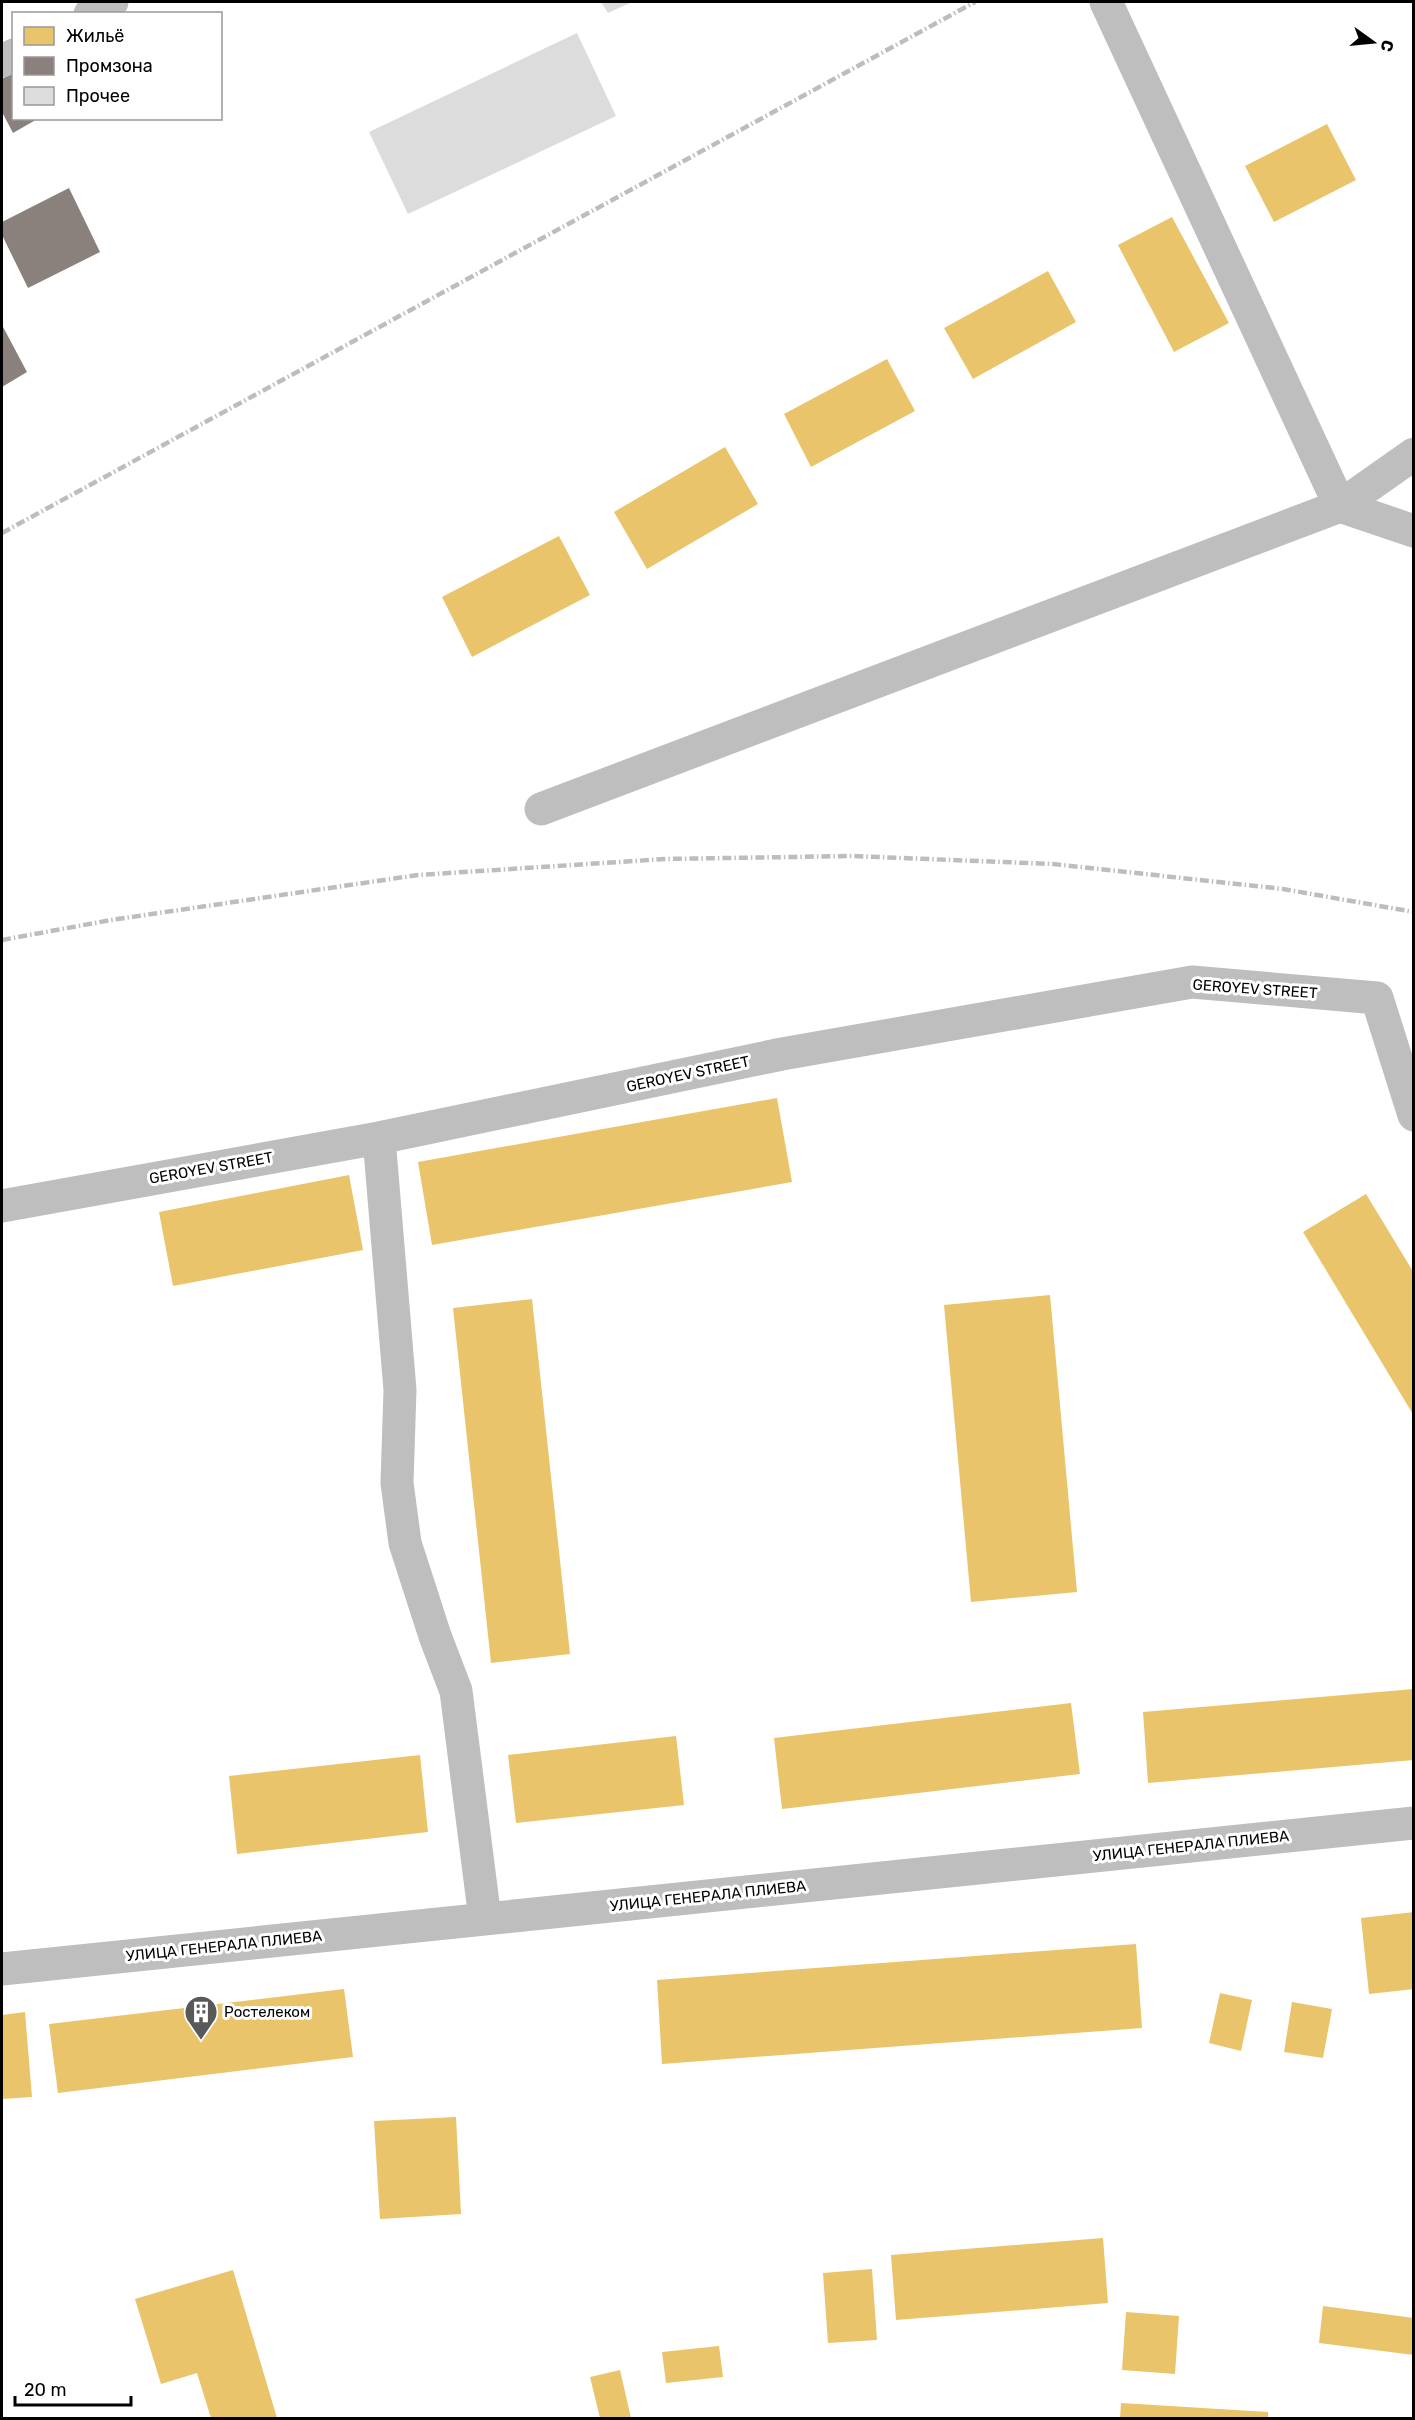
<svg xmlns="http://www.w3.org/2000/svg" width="1415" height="2420" viewBox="0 0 1415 2420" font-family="Rubik,sans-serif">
<rect width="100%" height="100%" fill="#fff"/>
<!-- homes -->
<path fill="#e9c46a" d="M 1327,124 L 1356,180 L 1274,222 L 1245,166 Z
M 1172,217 L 1229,323 L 1174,352 L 1118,245 Z
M 1048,271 L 1076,322 L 973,379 L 944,328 Z
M 887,359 L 915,411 L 811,467 L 784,414 Z
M 725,447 L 758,504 L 647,569 L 614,512 Z
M 559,536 L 590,595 L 472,657 L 442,597 Z
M 777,1098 L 792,1182 L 432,1245 L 418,1162 Z
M 349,1175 L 363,1250 L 173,1286 L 159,1212 Z
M 1366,1194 L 1414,1273 L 1414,1416 L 1303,1232 Z
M 1050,1295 L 1077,1592 L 971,1602 L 944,1305 Z
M 532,1299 L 570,1654 L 491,1663 L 453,1308 Z
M 1414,1689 L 1414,1760 L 1148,1783 L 1143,1712 Z
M 1071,1703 L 1080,1774 L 782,1809 L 774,1738 Z
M 676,1736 L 684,1805 L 516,1823 L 508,1755 Z
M 420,1755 L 428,1832 L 237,1854 L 229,1776 Z
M 1414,1912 L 1414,1989 L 1369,1994 L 1361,1918 Z
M 1136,1944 L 1142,2028 L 662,2064 L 657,1980 Z
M 344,1989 L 353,2057 L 58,2093 L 49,2024 Z
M 1220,1993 L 1252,2000 L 1241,2051 L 1209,2043 Z
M 1292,2002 L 1332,2009 L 1323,2058 L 1284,2052 Z
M 25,2012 L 32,2097 L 2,2099 L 2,2015 Z
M 456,2117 L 461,2214 L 380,2219 L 374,2121 Z
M 1103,2238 L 1108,2303 L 896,2320 L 891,2255 Z
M 872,2269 L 877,2340 L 828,2343 L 823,2273 Z
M 233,2270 L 277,2418 L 211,2418 L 197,2373 L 161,2384 L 135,2299 Z
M 1323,2306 L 1414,2318 L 1414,2355 L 1319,2343 Z
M 1126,2312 L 1179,2316 L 1175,2374 L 1122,2370 Z
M 719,2346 L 723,2377 L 666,2383 L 662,2352 Z
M 620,2370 L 631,2418 L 600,2418 L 590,2377 Z
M 1121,2403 L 1268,2412 L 1268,2418 L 1120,2418 Z"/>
<!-- industry -->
<path fill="#8a817c" d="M 14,72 L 14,118 L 39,118 L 13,133 L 2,112 L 2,79 Z
M 69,188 L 100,252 L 28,288 L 2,235 L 2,222 Z
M 2,325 L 27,372 L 2,387 Z"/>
<!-- building -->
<path fill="#dcdcdc" d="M 601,2 L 632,2 L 608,13 Z
M 577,33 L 616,116 L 408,214 L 369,132 Z"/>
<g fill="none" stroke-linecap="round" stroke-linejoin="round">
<!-- minor -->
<path stroke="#bebebe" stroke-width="33" d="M 1106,2 L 1340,506 L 1414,454
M 90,14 L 112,2
M 2,61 L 14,55
M 541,809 L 1340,506 L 1414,531
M 379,1138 L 400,1390 L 397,1483 L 405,1543 L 435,1636 L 456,1691 L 485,1919
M 2,1206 L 379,1138 L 782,1054 L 1192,982 L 1377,998 L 1414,1115
M 2,1969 L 1414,1823"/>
<!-- rail -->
<path stroke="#bdbdbd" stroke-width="4.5" stroke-dasharray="9 3 1.5 3" stroke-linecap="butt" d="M 2,533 L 975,2
M 2,940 L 111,920 L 418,875 L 665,859 L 852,856 L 1053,864 L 1283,889 L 1414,912"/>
</g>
<!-- icons -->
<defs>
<g id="building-pin" transform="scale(1.725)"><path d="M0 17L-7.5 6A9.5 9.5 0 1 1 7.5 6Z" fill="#595959" stroke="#fff"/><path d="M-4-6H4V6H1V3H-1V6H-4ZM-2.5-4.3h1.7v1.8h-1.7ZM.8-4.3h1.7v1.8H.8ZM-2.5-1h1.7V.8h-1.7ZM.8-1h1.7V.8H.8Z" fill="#fff"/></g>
</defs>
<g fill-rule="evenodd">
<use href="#building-pin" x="201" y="2012"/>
</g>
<g text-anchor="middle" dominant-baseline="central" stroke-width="6" stroke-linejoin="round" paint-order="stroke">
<!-- street labels -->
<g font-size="15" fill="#000" stroke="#fff">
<text transform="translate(1255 989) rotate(4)">GEROYEV STREET</text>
<text transform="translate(688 1074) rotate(-12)">GEROYEV STREET</text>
<text transform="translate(211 1168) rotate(-10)">GEROYEV STREET</text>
<text transform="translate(1191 1846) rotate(-6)">УЛИЦА ГЕНЕРАЛА ПЛИЕВА</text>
<text transform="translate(708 1896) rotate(-6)">УЛИЦА ГЕНЕРАЛА ПЛИЕВА</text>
<text transform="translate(224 1946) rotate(-6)">УЛИЦА ГЕНЕРАЛА ПЛИЕВА</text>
</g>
<!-- poi labels -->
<g font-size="15" fill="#000" stroke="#fff" text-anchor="start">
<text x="224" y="2012">Ростелеком</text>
</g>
</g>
<!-- border -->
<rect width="1415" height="2420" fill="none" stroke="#000000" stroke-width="6"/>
<!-- legend -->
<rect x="12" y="12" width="210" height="108" fill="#ffffff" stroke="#999999" stroke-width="1.5"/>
<rect x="24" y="27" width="30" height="18" fill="#e9c46a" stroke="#999999" stroke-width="1.5"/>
<text x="66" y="42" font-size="18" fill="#000000">Жильё</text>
<rect x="24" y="57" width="30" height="18" fill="#8a817c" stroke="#999999" stroke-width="1.5"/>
<text x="66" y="72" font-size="18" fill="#000000">Промзона</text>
<rect x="24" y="87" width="30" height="18" fill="#dcdcdc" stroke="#999999" stroke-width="1.5"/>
<text x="66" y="102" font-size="18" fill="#000000">Прочее</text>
<!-- north arrow -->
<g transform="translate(1373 42) rotate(105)" stroke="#ffffff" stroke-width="4.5" paint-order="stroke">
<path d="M0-4.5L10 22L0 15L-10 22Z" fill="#000000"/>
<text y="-9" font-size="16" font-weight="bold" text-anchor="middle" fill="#000000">С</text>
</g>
<!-- scale -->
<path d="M15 2396v9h116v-9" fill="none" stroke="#000000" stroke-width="3"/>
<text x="24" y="2396" font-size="18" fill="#000000" stroke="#ffffff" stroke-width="4.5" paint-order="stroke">20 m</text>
</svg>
